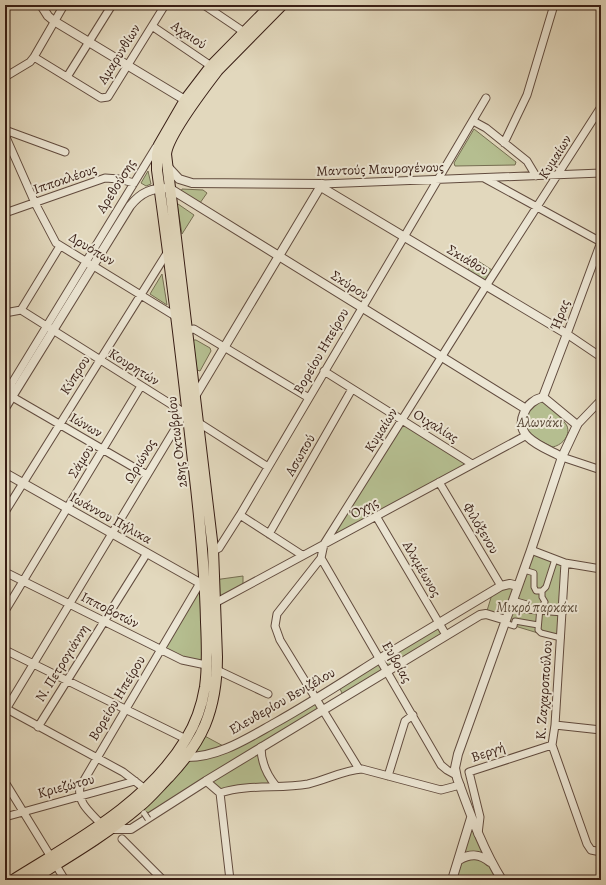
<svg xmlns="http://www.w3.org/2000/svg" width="606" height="885" viewBox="0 0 606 885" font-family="Alegreya,serif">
<rect width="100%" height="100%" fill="#e2d8bd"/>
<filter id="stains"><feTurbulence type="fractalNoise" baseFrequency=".005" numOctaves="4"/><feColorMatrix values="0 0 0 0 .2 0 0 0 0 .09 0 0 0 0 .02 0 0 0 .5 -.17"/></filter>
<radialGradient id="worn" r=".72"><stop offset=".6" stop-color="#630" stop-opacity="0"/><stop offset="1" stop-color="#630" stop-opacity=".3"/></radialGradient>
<!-- green -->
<path fill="#b5be90" stroke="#766e52" d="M 474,129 L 516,162 L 515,165 L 455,166 L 454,163 Z
M 148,171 L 151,184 L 146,186 L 141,183 Z
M 182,189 L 203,190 L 207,193 L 200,203 L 181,191 Z
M 177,204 L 178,204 L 194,215 L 182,234 Z
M 475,259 L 492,270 L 485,280 L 468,270 Z
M 162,274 L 167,305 L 150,294 Z
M 193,340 L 196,340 L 210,348 L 211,351 L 200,371 L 197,370 Z
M 542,401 C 547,404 565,421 567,426 C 571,436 561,446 552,447 L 531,436 L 523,426 L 529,407 Z
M 402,420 L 472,464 L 324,544 Z
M 531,550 L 565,563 L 561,640 L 505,623 L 486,614 L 493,591 L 518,586 Z
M 243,576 L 243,584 L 215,603 L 217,657 L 201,734 L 227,748 L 317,699 L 323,709 L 261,747 L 276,786 L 220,793 L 206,781 L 149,816 L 141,806 L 191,730 L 206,665 L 161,650 L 200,583 L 214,580 Z
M 439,623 L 446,635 L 344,697 L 338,685 Z
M 471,818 L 502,880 L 452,880 Z"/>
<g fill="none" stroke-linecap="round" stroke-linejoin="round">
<!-- pedestrian casing -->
<g stroke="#624c3f" stroke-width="7">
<path id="pedestrian" d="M 524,570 L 534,573 L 534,587 L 536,591 L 542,591 L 546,587 L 555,559
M 542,591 L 542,597 L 545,602 L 540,608 L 538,630 L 541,633 L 561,638
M 513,600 L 527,604 L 525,610 L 563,613
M 505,623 L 514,626 L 515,621 L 538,625"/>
</g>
<!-- minor casing -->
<g stroke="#624c3f" stroke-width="9">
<path id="minor" d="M 204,5 L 247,34
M 152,26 L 211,66
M 34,57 L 101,98 L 108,97 L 165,5
M 5,77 L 30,62 L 34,57 L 64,5
M 67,77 L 112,5
M 473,121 L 486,128 L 527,161 L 536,176
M 5,130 L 65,152
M 5,135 L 35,203 L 56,243 L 175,316
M 504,143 L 527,95 L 554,5
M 484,178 L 601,242
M 322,184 L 601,173
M 5,213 L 105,178 L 119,179 L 134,183
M 601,242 L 567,334 L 601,357
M 21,310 L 60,246
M 5,313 L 21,310 L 188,415
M 187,330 L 194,329 L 309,398
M 324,371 L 472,464
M 9,395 L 147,475
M 6,401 L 9,395 L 12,383 L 156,147
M 196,421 L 268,467
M 577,425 L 601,400
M 562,457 L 601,470
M 439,482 L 501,586
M 5,512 L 167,253
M 240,515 L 302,555
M 376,516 L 446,635
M 269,534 L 352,389
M 531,550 L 565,563 L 601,569
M 213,551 L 219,548 L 240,515 L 486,98
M 321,558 L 441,765 L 447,770 L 456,775
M 565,563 L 555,725 L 552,745 L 587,844 L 591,850 L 601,852
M 5,572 L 182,660 L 206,665
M 215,603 L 525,436
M 5,611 L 141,386
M 5,650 L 186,739
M 217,670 L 268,694
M 5,708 L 123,772 L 145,789
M 5,711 L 187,409
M 555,725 L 601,730
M 38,727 L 147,553
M 261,747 C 261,762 267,775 276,786
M 359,769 L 280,640 L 275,626 L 277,614 L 321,558 L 324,544 L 486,286 L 601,107
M 388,776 L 405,721 L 413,715
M 206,781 L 220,793 L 230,880
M 5,782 L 65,880
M 220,793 C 249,784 279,789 308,784 C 326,780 344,770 362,769 L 441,790 L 460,785
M 5,817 L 135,781
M 101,824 C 91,813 77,803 80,787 L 200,583
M 478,834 L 480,817 L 469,772 L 552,745
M 122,839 L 163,880"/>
</g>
<!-- tertiary casing -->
<g stroke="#624c3f" stroke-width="10">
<path id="tertiary" d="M 41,5 L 48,16 L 54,21 L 185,100
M 167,166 L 179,179 L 192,183 L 322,184
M 321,187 L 567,334 L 543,397
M 194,398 L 322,184
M 5,408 L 130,206 C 141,192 152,188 169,188 L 526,409
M 5,473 L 200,583 L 205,583
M 185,757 C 218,758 248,738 275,723 C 311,703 346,680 381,658 C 421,634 461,610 501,586 L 510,584 L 518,586
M 111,829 L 131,829 L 206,781 L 480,615 L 486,614 L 506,620
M 459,860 C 471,853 480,854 490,862
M 452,880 L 471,818
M 502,880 C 482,848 470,813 457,778 L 455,768 L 458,754 L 531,550 L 562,457 L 577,425 L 543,397 C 535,399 527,405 524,413 C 513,438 544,447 562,457"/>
</g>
<!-- primary casing -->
<g stroke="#381e15" stroke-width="12">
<path id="primary" d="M 13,880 C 75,841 147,804 186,739 C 196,723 202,705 205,687 C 208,666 207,643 206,622 C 205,571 200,521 194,470 C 183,370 171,270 157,170 L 157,154 L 159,145 L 185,100 L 211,66 L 271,5
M 31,880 C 68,857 106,835 139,807 C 150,798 159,787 169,777 C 183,762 197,744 205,725 C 214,703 217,680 217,657 L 213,549 L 166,154 C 168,135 205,87 218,70 L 282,5"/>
</g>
<!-- pedestrian -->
<use href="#pedestrian" stroke="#ece6d4" stroke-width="5"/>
<!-- minor -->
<use href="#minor" stroke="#ece6d4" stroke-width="7"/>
<!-- tertiary -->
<use href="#tertiary" stroke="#ece6d4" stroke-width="8"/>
<!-- primary -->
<use href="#primary" stroke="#e2d8bd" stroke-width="10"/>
<!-- pedestrian-bridge casing -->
<g stroke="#624c3f" stroke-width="7" stroke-linecap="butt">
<path id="pedestrian-bridge" d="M 144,813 L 148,819"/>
</g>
<!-- pedestrian-bridge -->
<use href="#pedestrian-bridge" stroke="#ece6d4" stroke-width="5"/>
</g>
<g text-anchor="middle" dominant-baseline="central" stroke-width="4" stroke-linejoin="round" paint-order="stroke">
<!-- street labels -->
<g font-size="14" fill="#381e15" stroke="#ece6d4">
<text transform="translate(189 35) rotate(34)">Αχαιού</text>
<text transform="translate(119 54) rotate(-58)">Αμαρυνθίων</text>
<text transform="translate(555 157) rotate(-58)">Κυμαίων</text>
<text transform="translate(380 169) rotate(-2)">Μαντούς Μαυρογένους</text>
<text transform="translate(65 179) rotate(-19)">Ιπποκλέους</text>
<text transform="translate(116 186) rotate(-58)">Αρεθούσης</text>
<text transform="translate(92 249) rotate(31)">Δρυόπων</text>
<text transform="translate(468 260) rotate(31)">Σκιάθου</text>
<text transform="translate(350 285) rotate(32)">Σκύρου</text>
<text transform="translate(560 315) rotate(-69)">Ήρας</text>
<text transform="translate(321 351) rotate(-60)">Βορείου Ηπείρου</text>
<text transform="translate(134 367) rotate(32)">Κουρητών</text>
<text transform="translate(75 375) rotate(-58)">Κύπρου</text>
<text transform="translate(86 425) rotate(30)">Ιώνων</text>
<text transform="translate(436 426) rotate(32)">Οιχαλίας</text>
<text transform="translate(381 430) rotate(-58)">Κυμαίων</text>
<text transform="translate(177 442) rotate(-97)">28ης Οκτωβρίου</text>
<text transform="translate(300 455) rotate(-60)">Ασωπού</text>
<text transform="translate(81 461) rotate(-59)">Σάμου</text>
<text transform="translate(140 461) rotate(-59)">Ωριώνος</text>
<text transform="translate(364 508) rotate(-28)">Όχης</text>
<text transform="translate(111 518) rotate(29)">Ιωάννου Πήλικα</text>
<text transform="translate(481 528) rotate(59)">Φιλόξενου</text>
<text transform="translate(422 569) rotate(60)">Αλκμέωνος</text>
<text transform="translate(110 610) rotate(27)">Ιπποβοτών</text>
<text transform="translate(397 662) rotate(60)">Ευβοίας</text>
<text transform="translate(62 663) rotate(-58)">Ν. Πετρογιάννη</text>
<text transform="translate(544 690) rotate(-86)">Κ. Ζαχαροπούλου</text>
<text transform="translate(117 698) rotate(-59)">Βορείου Ηπείρου</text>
<text transform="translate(282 701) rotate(-30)">Ελευθερίου Βενιζέλου</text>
<text transform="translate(488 752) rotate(-19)">Βεργή</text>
<text transform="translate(66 786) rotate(-15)">Κριεζώτου</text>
</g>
<!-- park labels -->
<g font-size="14" font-style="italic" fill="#574634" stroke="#ece6d4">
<text x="540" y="422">Αλωνάκι</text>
<text x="537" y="607">Μικρό παρκάκι</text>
</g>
</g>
<!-- margin -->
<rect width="606" height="885" fill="none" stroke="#e2d8bd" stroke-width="20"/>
<rect x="6" y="6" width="594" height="873" fill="none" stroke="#381e15" stroke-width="2"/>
<rect x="10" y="10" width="586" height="865" fill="none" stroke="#381e15"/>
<rect width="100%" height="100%" filter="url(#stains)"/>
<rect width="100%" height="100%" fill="url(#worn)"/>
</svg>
